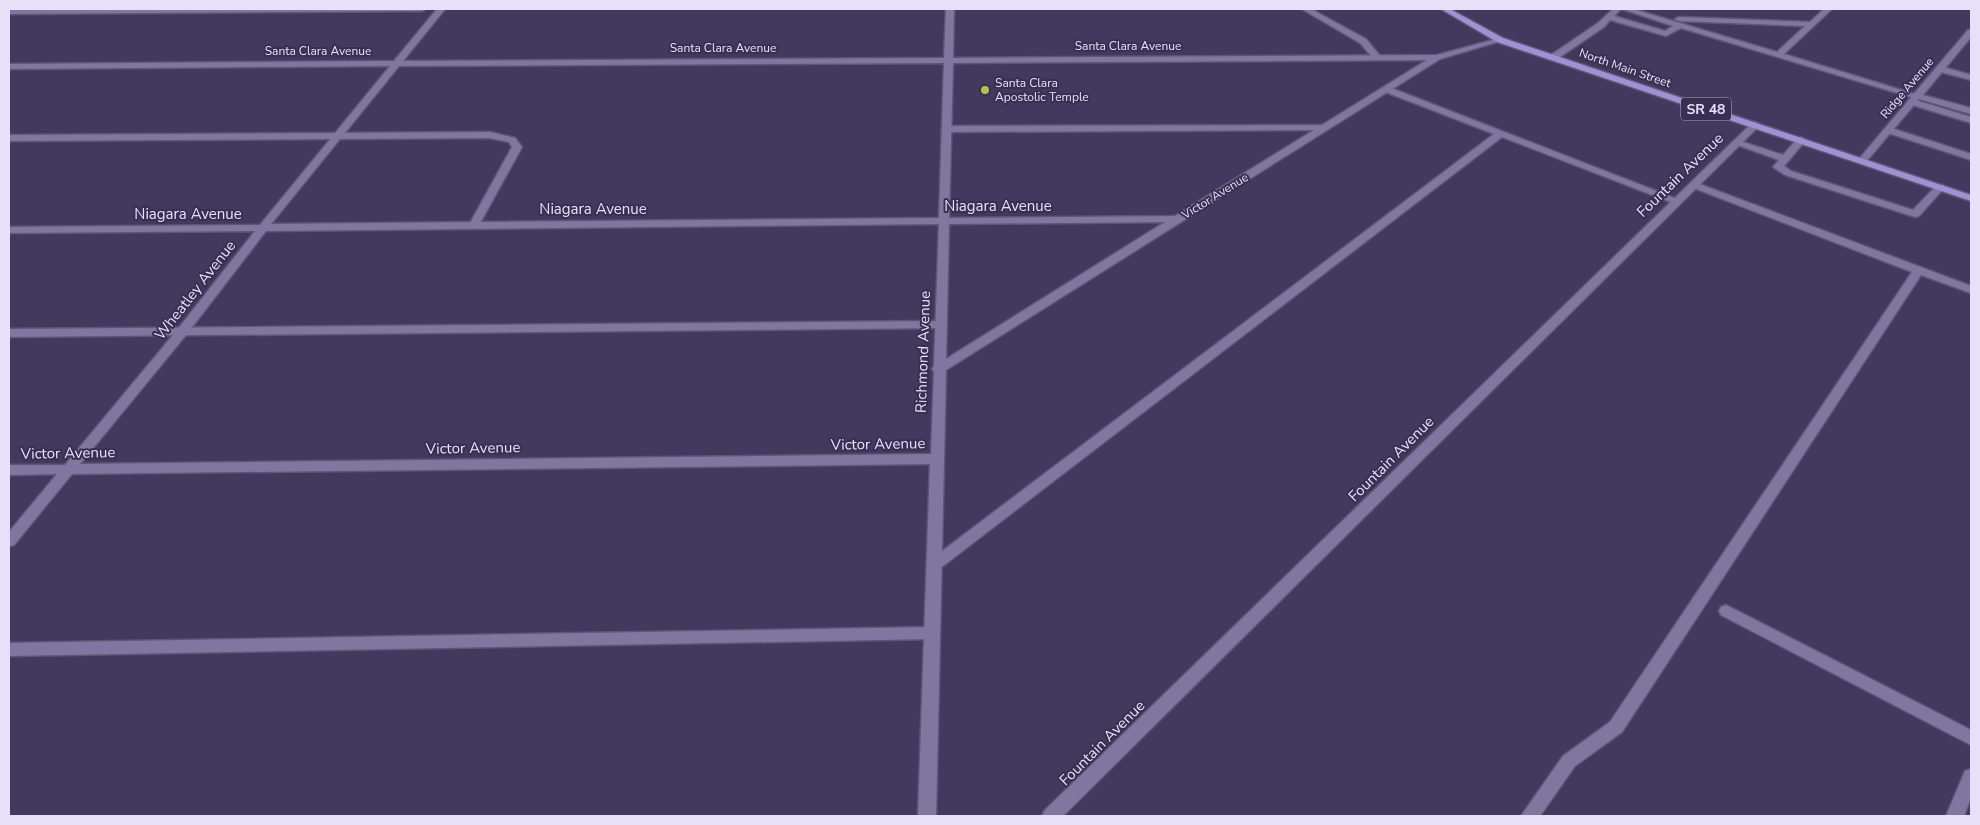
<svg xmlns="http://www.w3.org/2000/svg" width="1980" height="825" viewBox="0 0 1980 825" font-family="'Nunito Sans',sans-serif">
<rect width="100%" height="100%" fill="#43395e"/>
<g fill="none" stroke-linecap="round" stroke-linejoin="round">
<!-- service casing -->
<g stroke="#5e5675" stroke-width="3">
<path id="service" d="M 426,9 L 422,11 L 9,14 L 9,10 Z
M 1302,9 L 1311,9 L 1366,39 L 1381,57 L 1374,59 L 1360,43 Z
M 1613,9 L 1621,9 L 1614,16 L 1665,31 L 1673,26 L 1622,9 L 1633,9 L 1777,52 L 1805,26 L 1679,21 L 1675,19 L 1679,17 L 1810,22 L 1824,9 L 1832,9 L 1784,54 L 1921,96 L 1914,98 L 1681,28 L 1666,36 L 1610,20 L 1604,27 L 1557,59 L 1551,59 L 1551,55 L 1598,23 Z
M 1940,66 L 1971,75 L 1971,80 L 1937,71 L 1937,67 Z
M 1386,86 L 1682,201 L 1681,203 L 1673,203 L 1502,137 L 939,569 L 934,571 L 929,569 L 927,565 L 929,561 L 1494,134 L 1383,91 L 1382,89 Z
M 1912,99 L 1971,117 L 1971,123 L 1909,104 L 1909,100 Z
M 1323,125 L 1326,126 L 1326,130 L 946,132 L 941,129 L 946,126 Z
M 1888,127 L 1971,154 L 1971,160 L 1885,132 L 1883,130 Z
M 490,132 L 515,138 L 522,147 L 479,225 L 474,228 L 469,225 L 512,147 L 509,142 L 490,138 L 9,141 L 9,135 Z
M 1801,137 L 1806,140 L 1784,166 L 1791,171 L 1913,210 L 1937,185 L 1943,185 L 1945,187 L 1919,216 L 1915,217 L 1785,175 L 1773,167 L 1779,160 L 1732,143 L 1737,140 L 1783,155 L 1798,138 Z
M 1694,182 L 1971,286 L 1971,293 L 1921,275 L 1622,732 L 1575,766 L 1540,816 L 1521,816 L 1563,756 L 1610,722 L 1912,272 L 1691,187 L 1691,183 Z
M 940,321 L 946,325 L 944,328 L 9,337 L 9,329 Z
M 1726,605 L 1971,730 L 1971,745 L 1721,615 L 1719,611 L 1721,607 Z
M 932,627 L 937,629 L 940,633 L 937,637 L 932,639 L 9,656 L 9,643 Z"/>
</g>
<!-- minor casing -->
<g stroke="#5e5675" stroke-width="3">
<path id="minor" d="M 437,9 L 445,9 L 403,61 L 944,58 L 946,9 L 954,9 L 953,58 L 1437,55 L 1500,38 L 1504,40 L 1440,59 L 946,370 L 936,816 L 918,816 L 930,464 L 72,474 L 14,545 L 9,546 L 9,532 L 57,474 L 9,475 L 9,465 L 65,465 L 178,329 L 255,231 L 9,233 L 9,227 L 260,225 L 390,66 L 9,69 L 9,64 L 394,61 ZM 1427,60 L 1175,216 L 949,218 L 953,63 ZM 944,63 L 939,218 L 271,224 L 399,66 ZM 1165,222 L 946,359 L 949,224 ZM 939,224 L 934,366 L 932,369 L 934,372 L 931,454 L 80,464 L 186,335 L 266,231 Z
M 1968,30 L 1971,30 L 1971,37 L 1923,95 L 1971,108 L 1971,114 L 1919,99 L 1865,163 L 1859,163 L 1859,159 Z
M 1755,122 L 1760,125 L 1758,127 L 1063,816 L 1042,816 L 1045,810 L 1752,123 Z
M 1971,769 L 1971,797 L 1964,816 L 1946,816 L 1965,771 Z"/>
</g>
<!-- primary casing -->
<g stroke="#5e5675" stroke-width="3">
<path id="primary" d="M 1441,9 L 1450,9 L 1503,38 L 1971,195 L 1971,201 L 1497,42 Z"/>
</g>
<!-- service -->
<use href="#service" fill="#8077a0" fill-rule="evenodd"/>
<!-- minor -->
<use href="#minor" fill="#8077a0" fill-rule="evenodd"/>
<!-- primary -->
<use href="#primary" fill="#a090d4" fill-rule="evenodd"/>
</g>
<!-- markers -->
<circle fill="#b5c249" stroke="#382f53" stroke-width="2" cx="985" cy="90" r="5"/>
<g text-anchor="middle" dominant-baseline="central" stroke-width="4" stroke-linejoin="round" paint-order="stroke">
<!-- far-street labels -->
<g font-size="12" fill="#e6e1f9" stroke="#382f53">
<text x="1128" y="46">Santa Clara Avenue</text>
<text x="723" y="48">Santa Clara Avenue</text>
<text x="318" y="51">Santa Clara Avenue</text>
<text transform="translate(1625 68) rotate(19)">North Main Street</text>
<text transform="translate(1907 88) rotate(-50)">Ridge Avenue</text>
<text transform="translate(1215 196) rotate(-32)">Victor Avenue</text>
</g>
<!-- far-poi labels -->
<g font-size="12" fill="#e6e1f9" stroke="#382f53" text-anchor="start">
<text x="995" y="83">Santa Clara<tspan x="995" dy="14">Apostolic Temple</tspan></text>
</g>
<!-- shield labels -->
<rect fill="#382f53" stroke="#b2acc7" stroke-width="1" x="1681" y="97.5" width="50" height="23" rx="4"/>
<g font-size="14" font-weight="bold" fill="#e6e1f9">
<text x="1706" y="109">SR 48</text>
</g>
<!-- street labels -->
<g font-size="15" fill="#e6e1f9" stroke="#382f53">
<text transform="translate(1680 175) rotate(-44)">Fountain Avenue</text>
<text x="998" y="206">Niagara Avenue</text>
<text x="593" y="209">Niagara Avenue</text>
<text x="188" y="214">Niagara Avenue</text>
<text transform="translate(195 290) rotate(-52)">Wheatley Avenue</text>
<text transform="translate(923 352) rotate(-88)">Richmond Avenue</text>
<text transform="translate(878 444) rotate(-1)">Victor Avenue</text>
<text transform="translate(473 448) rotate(-1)">Victor Avenue</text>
<text transform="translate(68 453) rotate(-1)">Victor Avenue</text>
<text transform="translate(1391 459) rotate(-45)">Fountain Avenue</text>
<text transform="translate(1102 743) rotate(-45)">Fountain Avenue</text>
</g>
</g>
<!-- border -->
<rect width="1980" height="825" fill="none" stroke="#e6e1f9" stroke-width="20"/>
</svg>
